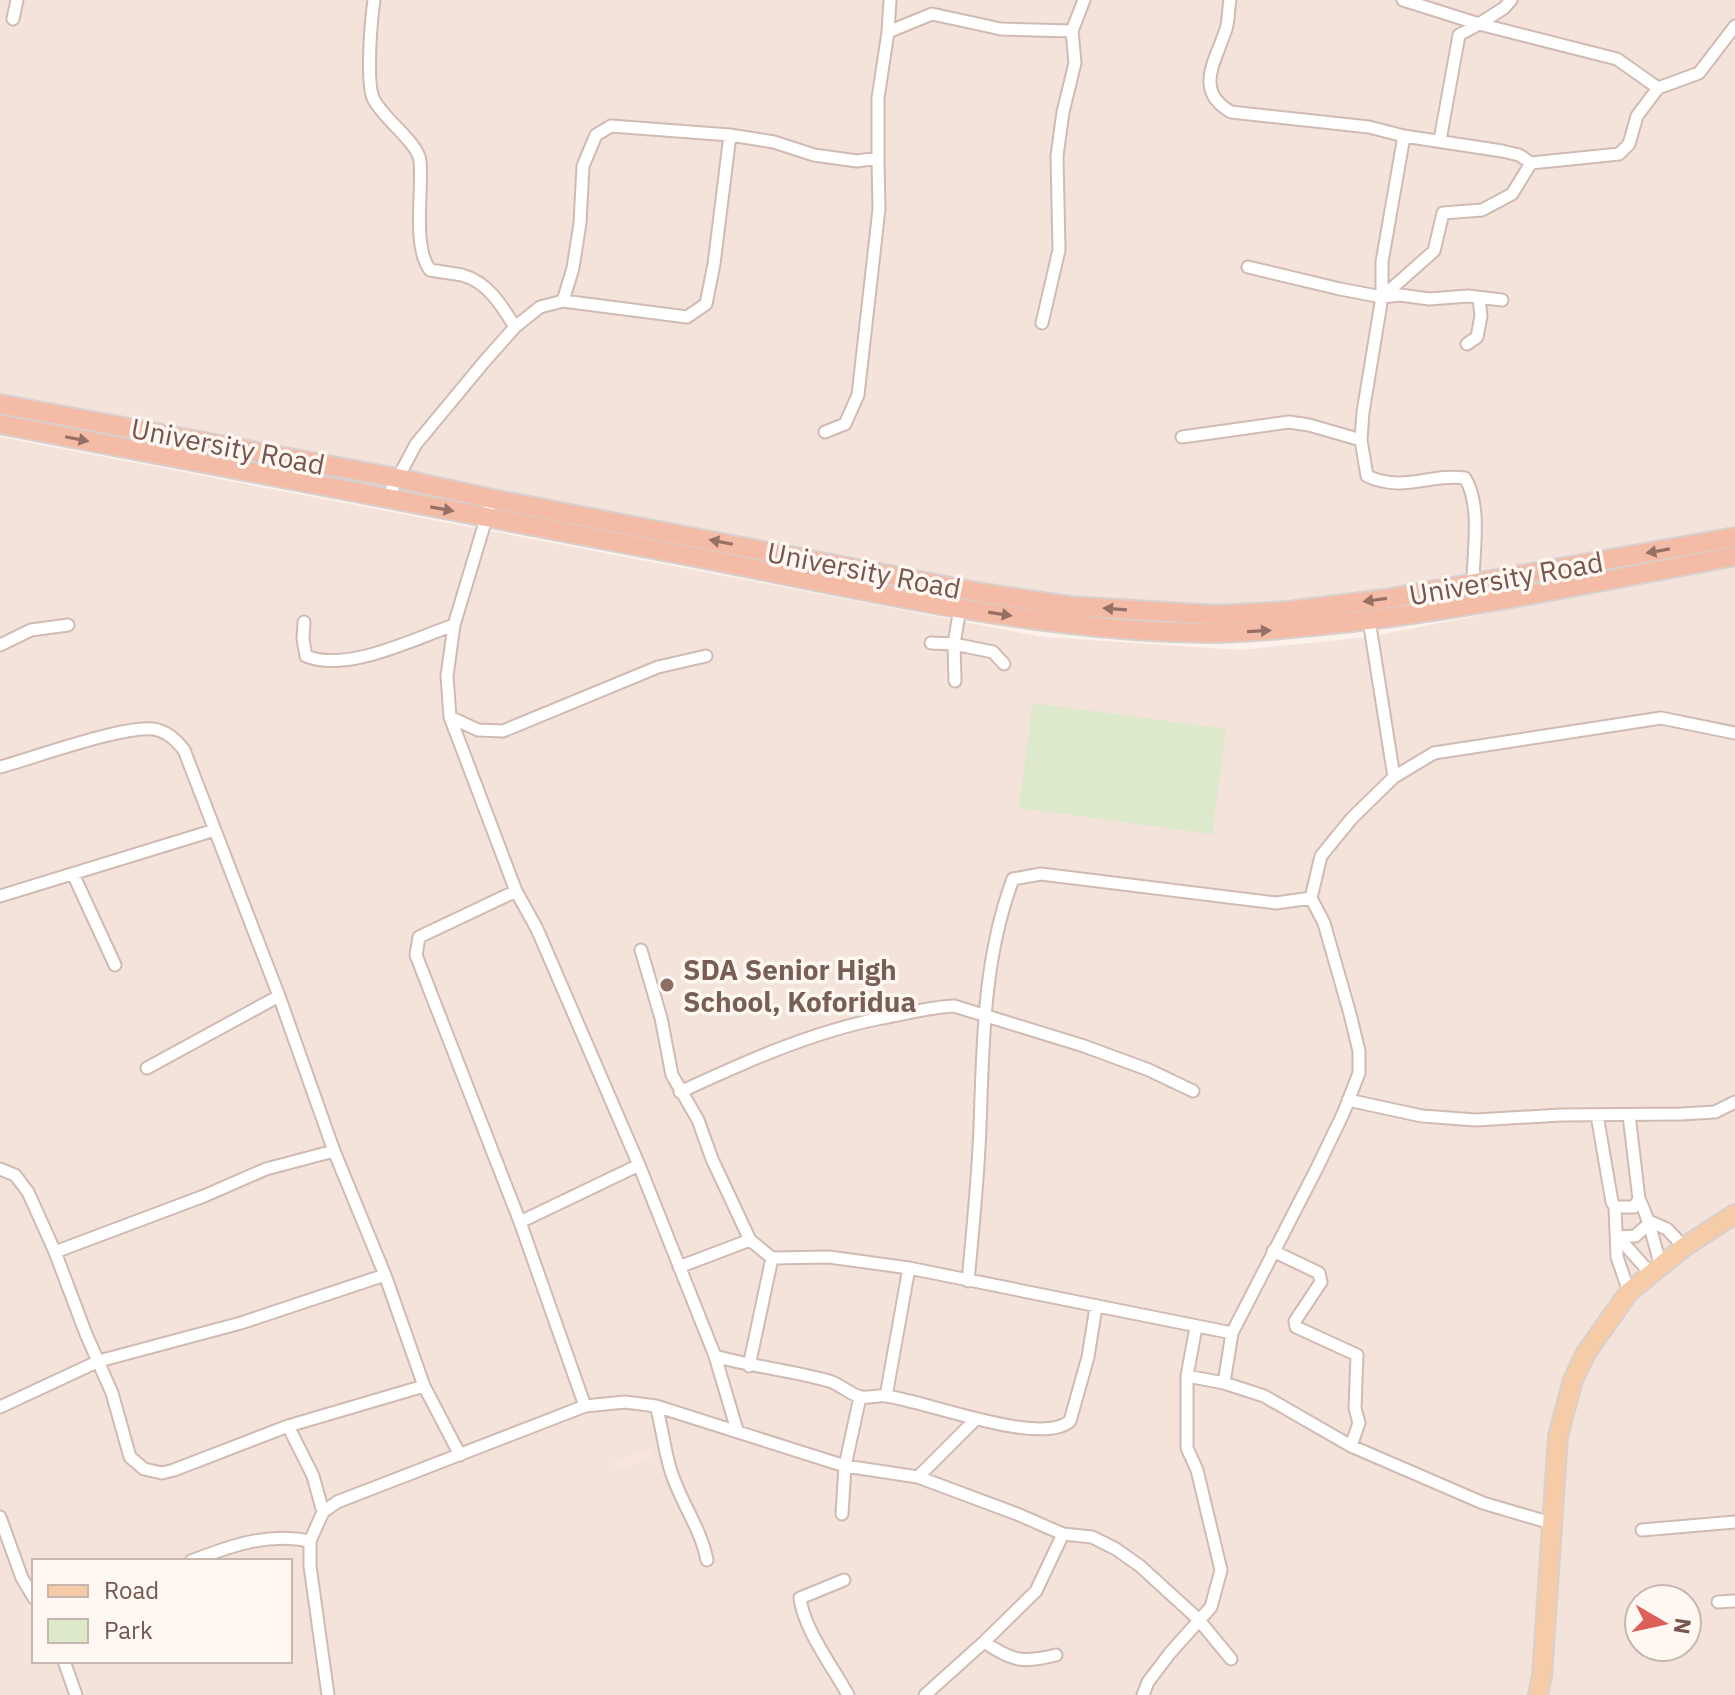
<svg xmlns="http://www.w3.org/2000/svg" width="1735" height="1695" viewBox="0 0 1735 1695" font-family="'IBM Plex Sans',sans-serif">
<rect width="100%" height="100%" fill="#fcf2eb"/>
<!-- residential -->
<path fill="#f3e3da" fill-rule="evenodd" d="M 0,0 L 1735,0 L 1735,531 L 1364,597 L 1194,610 L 1007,592 L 0,400 Z
M 0,437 L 1043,637 L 1241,650 L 1369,637 L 1735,565 L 1735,1695 L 0,1695 ZM 34,1561 L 290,1561 L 290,1661 L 34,1661 ZM 1639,1599 L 1687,1599 L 1687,1647 L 1639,1647 Z"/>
<!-- commercial -->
<path fill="#fbe3e0" d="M 650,1449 L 653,1457 L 617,1470 L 614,1462 Z"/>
<!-- green -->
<path fill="#dce9ca" d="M 1033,703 L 1226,729 L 1212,834 L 1019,808 Z"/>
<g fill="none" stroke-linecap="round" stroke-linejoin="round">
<!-- minor casing -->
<g stroke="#d0bbb3" stroke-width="15">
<path id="minor" d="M 374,0 C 371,21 366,80 373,98 C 382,118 418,142 420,161 C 423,191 412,246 430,270 C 441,272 451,273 462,275 C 488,282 502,306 515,327
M 1230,0 C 1228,10 1229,23 1225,32 C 1215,62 1194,91 1231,112 L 1369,127 L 1404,136 L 1382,262 L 1382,297 L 1363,412 L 1361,440 L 1367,476 C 1404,493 1430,473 1465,478 C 1482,506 1473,552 1473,583
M 1403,0 L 1479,24 L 1504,8 L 1511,0
M 13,19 L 17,0
M 888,32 L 932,14 L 1001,29 L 1072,31
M 1404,136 L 1502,151 L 1519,155 L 1531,163
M 1440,140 L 1459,35 L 1479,24 L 1617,59 L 1658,88
M 1248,267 L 1340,289 L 1382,297 L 1400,295 L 1429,299 L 1468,296 L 1502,300
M 1382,297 L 1434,251 L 1443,213 L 1482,210 L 1512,194 L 1531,163 L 1619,154 L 1629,144 L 1637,116 L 1658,88 L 1699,73 L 1735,26
M 563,301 L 687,317 L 706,304 L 714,264 L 730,135
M 1042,323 L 1059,250 L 1057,156 L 1063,112 L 1075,63 L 1072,31 L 1084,0
M 1467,344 L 1477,337 L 1481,316 L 1479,298
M 825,432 L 845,424 L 858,395 L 879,209 L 878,158
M 1182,437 L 1289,422 L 1309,425 L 1361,440
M 492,499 L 454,625 L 447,676 L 450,717 L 516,891 L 537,929 L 639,1165 L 715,1356 L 737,1430
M 386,500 L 416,444 L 484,362 L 515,327 L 540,307 L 563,301 L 573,268 L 580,223 L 583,166 L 596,135 L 611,126 L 730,135 L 774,142 L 814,155 L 857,161 L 878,158 L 878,98 L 888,32 L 890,0
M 960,608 L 954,644 L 993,652 L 1004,664
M 1369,620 L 1394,777
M 304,622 L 303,639 L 306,656 C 347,673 413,639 454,625
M 931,643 L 954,644 L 955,681
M 0,645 L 31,630 L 68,625
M 450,717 L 478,730 L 503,731 L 658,667 L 706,656
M 0,767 C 33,758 124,725 153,729 C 167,731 176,740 184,750 L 279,996 L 334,1151 L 385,1275 L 424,1386 L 460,1455
M 73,874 L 115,965
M 516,891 L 419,937 L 416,955 L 520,1222 L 585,1406
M 0,896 L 215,830
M 1311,898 L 1321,856 L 1352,818 L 1394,777 L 1434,753 L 1661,718 L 1735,733
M 641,950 L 661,1018 L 672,1075 L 698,1120 L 712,1159 L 750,1240
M 147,1068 L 279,996
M 680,1092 C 745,1062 811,1032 882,1018 C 906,1014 929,1007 954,1006 L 1084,1046 L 1149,1070 L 1193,1091
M 1348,1100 L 1422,1116 L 1476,1120 L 1561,1115 L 1681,1114 L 1715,1112 L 1735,1102
M 1597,1115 L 1612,1202 L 1615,1207 L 1634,1207 L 1639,1199 L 1629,1115
M 0,1169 L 15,1175 L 28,1192 L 55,1252 L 86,1334 L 112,1393 L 130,1457 L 144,1469 L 162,1473 L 174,1470 L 288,1426 L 424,1386
M 1639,1199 C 1651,1222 1653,1241 1661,1266
M 1615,1207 L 1617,1257 L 1629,1292
M 520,1222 L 639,1165
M 1651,1222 L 1667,1229 L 1684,1247
M 1618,1237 L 1651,1274
M 1618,1237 L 1635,1236 L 1651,1222
M 1273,1251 L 1319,1273 L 1321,1282 L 1295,1321 L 1296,1327 L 1357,1355 L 1355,1408 L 1359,1423 L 1351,1446
M 55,1252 L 204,1196 L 266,1169 L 334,1151
M 679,1267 L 750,1240 L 772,1258 L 829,1257 L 909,1268 L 1232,1333
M 968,1281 C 973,1229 978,1179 980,1127 C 983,1043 983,959 1013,879 L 1041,874 L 1276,903 L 1311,898 L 1324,923 L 1350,1014 L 1359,1051 L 1359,1073 L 1343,1114 L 1317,1168 L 1232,1333 L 1224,1383 L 1264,1396 L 1351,1446 L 1483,1503 L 1551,1523
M 715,1356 C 752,1367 791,1370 829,1381 C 840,1384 850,1395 862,1397 C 870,1398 878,1395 886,1396 C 926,1401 1040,1447 1070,1421 L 1088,1357 L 1096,1307
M 749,1366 L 772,1258
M 1187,1376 L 1224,1383
M 886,1396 L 909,1268
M 656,1406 C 662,1426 664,1448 670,1468 C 679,1500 701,1528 707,1560
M 0,1407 L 99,1361 L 241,1323 L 385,1275
M 288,1426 L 313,1476 L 323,1512
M 918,1477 L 976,1419
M 842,1514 L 845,1466 L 860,1397
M 0,1517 L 22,1578 L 34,1598
M 1642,1530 L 1735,1522
M 191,1561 C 230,1546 268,1532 310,1541
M 844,1580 L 800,1598 C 804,1630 833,1667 848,1695
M 1718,1602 L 1735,1601
M 984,1642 C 1014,1662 1022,1663 1056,1655
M 64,1661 L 76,1695
M 328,1695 L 310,1566 L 310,1541 L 323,1512 L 337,1502 L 585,1406 L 625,1402 L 656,1406 L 845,1466 L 918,1477 L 1017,1514 L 1063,1534 L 1092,1537 L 1116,1549 L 1140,1566 L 1198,1619 L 1231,1659
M 925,1695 L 984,1642 L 1036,1591 L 1063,1534
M 1143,1695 L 1148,1682 L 1170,1653 L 1211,1607 L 1221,1570 L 1197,1470 L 1187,1448 L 1187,1376 L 1196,1327"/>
</g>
<!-- primary casing -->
<g stroke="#d9d0ce" stroke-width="22">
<path id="primary" d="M 1538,1695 L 1542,1676 L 1558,1436 L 1573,1380 L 1586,1353 L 1629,1292 L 1684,1247 L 1735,1214"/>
</g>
<!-- trunk casing -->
<g stroke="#d9d0ce" stroke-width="22">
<path id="trunk" d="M 0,404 L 397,478 L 492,499 L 982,593 L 1069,606 L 1216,615 L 1289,611 L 1385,599 L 1735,537
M 0,424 C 231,469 463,513 695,557 C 865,590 1037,632 1211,633 C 1255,633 1299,627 1343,623 C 1475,608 1605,580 1735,556"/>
</g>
<!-- minor -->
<use href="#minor" stroke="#fff" stroke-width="11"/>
<!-- primary -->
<use href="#primary" stroke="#f6cba8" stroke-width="18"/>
<!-- trunk -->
<use href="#trunk" stroke="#f4bca7" stroke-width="18"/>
</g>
<!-- one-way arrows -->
<defs><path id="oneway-solid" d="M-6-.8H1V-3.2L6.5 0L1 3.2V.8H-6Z" transform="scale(2)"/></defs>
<g fill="#967065">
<use href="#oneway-solid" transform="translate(77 439) rotate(11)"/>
<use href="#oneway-solid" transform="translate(442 509) rotate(10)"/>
<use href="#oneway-solid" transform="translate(721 542) rotate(-169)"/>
<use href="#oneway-solid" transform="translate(1658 551) rotate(170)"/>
<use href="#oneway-solid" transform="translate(1375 600) rotate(172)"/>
<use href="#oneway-solid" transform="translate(1115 609) rotate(-176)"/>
<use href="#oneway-solid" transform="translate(1000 614) rotate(9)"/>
<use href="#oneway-solid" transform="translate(1259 631) rotate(-3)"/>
</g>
<!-- markers -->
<circle fill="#8d6e63" stroke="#fef7f2" stroke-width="3" cx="667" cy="985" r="8"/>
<g text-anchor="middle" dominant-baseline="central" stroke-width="7" stroke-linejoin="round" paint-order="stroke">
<!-- street labels -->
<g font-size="28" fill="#76564f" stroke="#fef7f2">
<text transform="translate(228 446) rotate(11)">University Road</text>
<text transform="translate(864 570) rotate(11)">University Road</text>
<text transform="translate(1506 578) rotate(-10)">University Road</text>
</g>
<!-- education labels -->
<g font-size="28" font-weight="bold" fill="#785e54" stroke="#fef7f2" text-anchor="start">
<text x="683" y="969">SDA Senior High<tspan x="683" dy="32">School, Koforidua</tspan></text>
</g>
</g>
<!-- legend -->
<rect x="32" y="1559" width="260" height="104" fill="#fef7f2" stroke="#c8b7b1" stroke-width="2"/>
<rect x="48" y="1585" width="40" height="12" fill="#f6cba8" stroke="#c8b7b1" stroke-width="2"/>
<text x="104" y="1599" font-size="24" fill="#76564f">Road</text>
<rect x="48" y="1619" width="40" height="24" fill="#dce9ca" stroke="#c8b7b1" stroke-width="2"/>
<text x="104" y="1639" font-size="24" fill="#76564f">Park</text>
<!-- north arrow -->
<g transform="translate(1663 1623) rotate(99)"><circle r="38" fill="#fef7f2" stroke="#c8b7b1" stroke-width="2"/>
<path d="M0-6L14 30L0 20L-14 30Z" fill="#de5e58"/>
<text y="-12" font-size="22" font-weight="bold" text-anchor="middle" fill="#76564f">N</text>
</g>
</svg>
